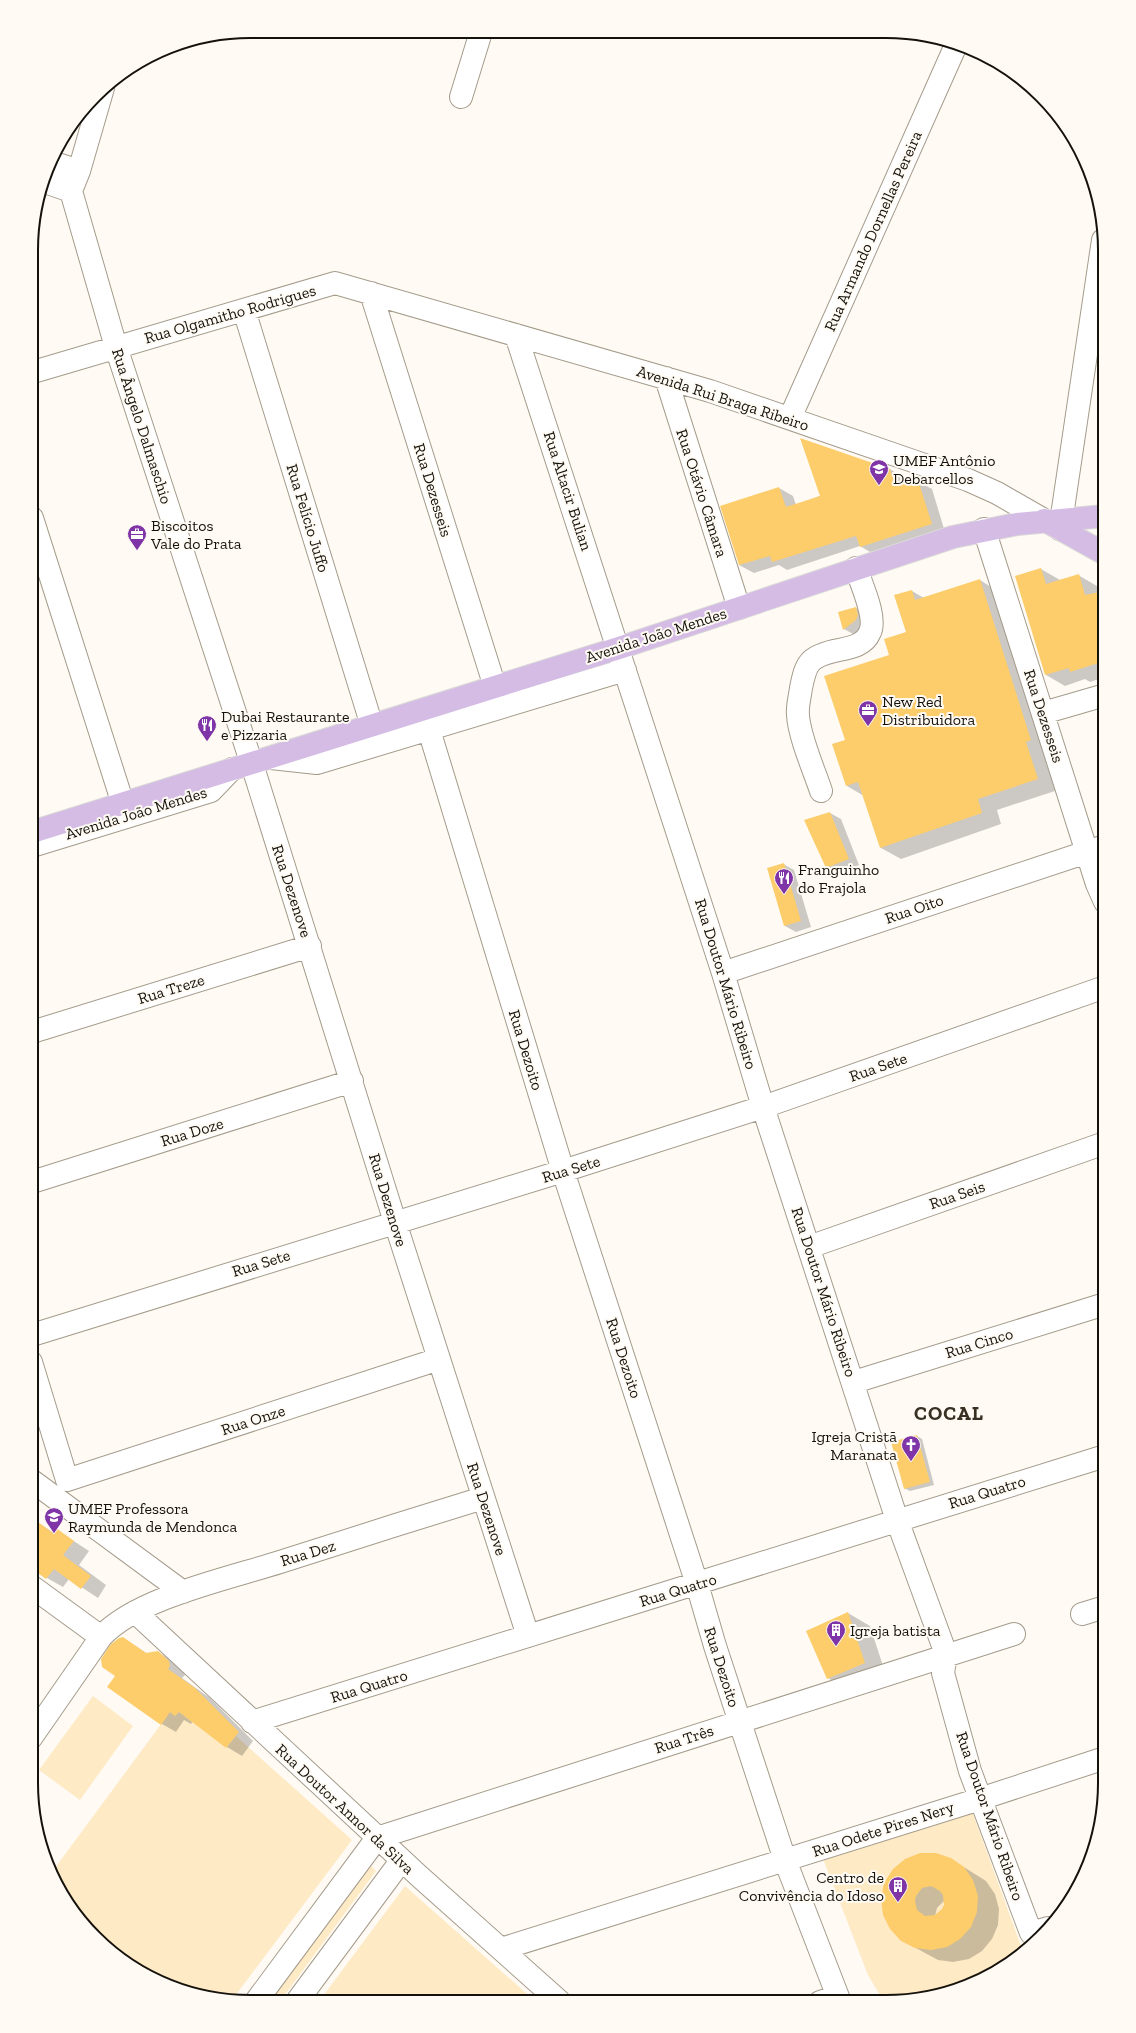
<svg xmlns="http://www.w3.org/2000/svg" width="1136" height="2033" viewBox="0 0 1136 2033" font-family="'Zilla Slab',serif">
<rect width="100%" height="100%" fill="#fffbf4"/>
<!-- green -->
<path fill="#feeac5" d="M 93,1696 L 133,1726 L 80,1800 L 39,1770 Z
M 170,1712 L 175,1716 L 179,1712 L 226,1748 L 236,1736 L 352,1840 L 232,2000 L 221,2000 L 166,1985 L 117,1957 L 68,1905 L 52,1872 Z
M 972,1811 L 1021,1946 L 1034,1942 L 1019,1957 L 957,1990 L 884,2002 L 868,1975 L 823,1859 Z
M 371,1866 L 376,1871 L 281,2000 L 271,2000 Z
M 405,1886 L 535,2001 L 320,2000 Z"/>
<!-- shadow -->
<path fill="#0003" fill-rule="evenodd" d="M 890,469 L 904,478 L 906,484 L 917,481 L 932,489 L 945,532 L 875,555 L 860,546 L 787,570 L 779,565 L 754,573 L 739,565 L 779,488 L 793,496 L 796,505 Z
M 1041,569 L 1060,580 L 1078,575 L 1097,586 L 1099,593 L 1105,595 L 1105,677 L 1090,682 L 1085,679 L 1065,686 L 1046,675 Z
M 980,580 L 999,592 L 1058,790 L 997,810 L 1001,824 L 901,859 L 881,848 L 864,796 L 847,786 L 846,741 L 890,656 L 907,633 L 912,591 L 924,598 Z
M 856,608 L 867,614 L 867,626 L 855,635 L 844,629 Z
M 830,813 L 841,819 L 859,865 L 838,873 L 827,867 Z
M 783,864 L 794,870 L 811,927 L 796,932 L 785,926 Z
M 917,1436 L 922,1439 L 934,1485 L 910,1491 L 904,1488 Z
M 31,1518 L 54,1533 L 57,1530 L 89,1551 L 79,1565 L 106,1585 L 98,1598 L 69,1579 L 63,1587 L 47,1578 Z
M 848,1613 L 870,1626 L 886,1675 L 849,1691 L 828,1678 Z
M 123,1638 L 148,1654 L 158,1652 L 173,1661 L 184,1670 L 185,1675 L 182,1678 L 210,1698 L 253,1741 L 242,1756 L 227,1747 L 193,1721 L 191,1724 L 184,1720 L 176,1732 L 162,1724 L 116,1675 Z
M 951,1859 L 986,1881 L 995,1894 L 999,1909 L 998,1925 L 992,1939 L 982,1951 L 969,1959 L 953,1962 L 938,1960 L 901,1940 L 884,1914 ZM 945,1900 L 943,1910 L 935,1916 L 937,1908 Z"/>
<!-- building -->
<path fill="#fdcd6b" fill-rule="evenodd" d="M 800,438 L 890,469 L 896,486 L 918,480 L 932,524 L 860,547 L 856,536 L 772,562 L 770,556 L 739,565 L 720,506 L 779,487 L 786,507 L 820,496 Z
M 1041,568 L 1046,584 L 1079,574 L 1085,595 L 1105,591 L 1105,661 L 1070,672 L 1069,668 L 1045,675 L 1015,576 Z
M 980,579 L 1031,740 L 1026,742 L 1038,779 L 978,799 L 982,813 L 880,848 L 858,782 L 846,786 L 832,744 L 845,740 L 824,676 L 889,655 L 884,639 L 906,632 L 894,595 L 912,590 L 915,600 Z
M 856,607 L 858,615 L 856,620 L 843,630 L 838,612 Z
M 830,812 L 849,859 L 826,868 L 804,820 Z
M 784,863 L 801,921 L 784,926 L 767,868 Z
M 917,1435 L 930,1482 L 904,1489 L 891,1442 Z
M 31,1517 L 53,1533 L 56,1528 L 74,1541 L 63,1555 L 91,1576 L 81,1589 L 54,1569 L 46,1579 L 31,1568 Z
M 848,1612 L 865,1663 L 827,1679 L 806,1631 Z
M 123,1637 L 146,1653 L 158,1651 L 169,1661 L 170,1666 L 168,1669 L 195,1688 L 239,1732 L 226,1748 L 179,1712 L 175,1716 L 170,1712 L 161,1725 L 107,1687 L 115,1676 L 102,1667 L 101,1659 L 110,1645 L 119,1638 Z
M 920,1853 L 936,1853 L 951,1858 L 964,1867 L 973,1880 L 978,1896 L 977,1912 L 971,1927 L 960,1939 L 947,1947 L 931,1950 L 915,1948 L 901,1941 L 890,1929 L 883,1915 L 881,1899 L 884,1883 L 893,1869 L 905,1859 ZM 931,1886 L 940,1891 L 943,1895 L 944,1905 L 942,1909 L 935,1915 L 925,1916 L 917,1910 L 915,1901 L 916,1896 L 922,1888 Z"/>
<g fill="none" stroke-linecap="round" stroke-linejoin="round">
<!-- minor casing -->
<g stroke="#a49b8b" stroke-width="24">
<path id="minor" d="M 103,88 L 79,171 L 71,191 L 116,347 L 257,780 L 395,1222 L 528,1636
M 461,97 L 481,32
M 51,162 L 79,171
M 45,182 L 71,191
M 371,293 L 495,687
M 244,310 L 372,726
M 516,335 L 723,973 L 763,1107 L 897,1520 L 946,1654 L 943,1673 L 970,1771 L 1031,1933 L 1048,1928
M 33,372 L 335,283 L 710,391 L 968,480 L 997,493 L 1044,520
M 666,378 L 739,608
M 790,418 L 956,45
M 32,518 L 123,804
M 984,529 L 1097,884 L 1105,902
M 1060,529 L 1103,240
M 423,710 L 563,1171 L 697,1584 L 715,1646 L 785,1860 L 840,2002
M 1043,713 L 1105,695
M 271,758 L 317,763 L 625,670
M 821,791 C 814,770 799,736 798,715 C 797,706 800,697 801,688 C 806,663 809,657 834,651 C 847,648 864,647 870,632 C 877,617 861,584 856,568
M 32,846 L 211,791 L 232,769
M 723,973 L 1105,846
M 32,1032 L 310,946
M 32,1182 L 352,1081
M 809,1247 L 1105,1143
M 32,1335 L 563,1171 L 763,1107 L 1105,987
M 31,1362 L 67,1480
M 854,1382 L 1105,1304
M 31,1480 L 183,1592
M 67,1480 L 439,1359
M 31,1586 L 101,1637
M 135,1612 L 419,1876 L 559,2001
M 1082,1614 L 1105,1607
M 252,1722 L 1105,1456
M 31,1738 L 101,1637 C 136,1598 230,1578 280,1562 C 348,1540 415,1519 483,1498
M 377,1838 L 1014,1634
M 501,1949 L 980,1799 L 1105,1758
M 257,2000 L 377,1838
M 298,2000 L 401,1861
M 820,2002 L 837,1996"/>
</g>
<!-- major casing -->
<g stroke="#dad9d8" stroke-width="24">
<path id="major" d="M 1044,520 L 1105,554
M 32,832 L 619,648 L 953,537 L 1017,524 L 1105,516"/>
</g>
<!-- minor -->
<use href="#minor" stroke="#fff" stroke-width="22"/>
<!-- major -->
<use href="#major" stroke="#d4bce5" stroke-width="22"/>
</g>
<!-- icons -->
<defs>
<g id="school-pin" transform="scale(1)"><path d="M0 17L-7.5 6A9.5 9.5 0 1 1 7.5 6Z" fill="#7f35a7" stroke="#fffbf4"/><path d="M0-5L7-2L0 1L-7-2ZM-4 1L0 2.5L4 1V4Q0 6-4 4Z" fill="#fff"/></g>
<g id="office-pin" transform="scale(1)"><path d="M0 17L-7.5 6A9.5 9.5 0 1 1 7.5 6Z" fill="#7f35a7" stroke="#fffbf4"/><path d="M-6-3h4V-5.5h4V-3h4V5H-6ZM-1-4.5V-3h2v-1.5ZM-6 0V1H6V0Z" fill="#fff"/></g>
<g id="restaurant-pin" transform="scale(1)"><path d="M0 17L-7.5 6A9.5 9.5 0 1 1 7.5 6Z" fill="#7f35a7" stroke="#fffbf4"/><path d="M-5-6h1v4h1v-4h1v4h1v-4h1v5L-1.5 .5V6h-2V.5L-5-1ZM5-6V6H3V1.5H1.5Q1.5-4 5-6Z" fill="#fff"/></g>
<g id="church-pin" transform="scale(1)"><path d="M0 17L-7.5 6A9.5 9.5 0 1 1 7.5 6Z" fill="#7f35a7" stroke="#fffbf4"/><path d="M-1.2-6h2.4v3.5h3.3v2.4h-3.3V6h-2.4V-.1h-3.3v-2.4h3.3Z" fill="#fff"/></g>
<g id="building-pin" transform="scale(1)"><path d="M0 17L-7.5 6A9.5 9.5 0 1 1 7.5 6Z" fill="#7f35a7" stroke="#fffbf4"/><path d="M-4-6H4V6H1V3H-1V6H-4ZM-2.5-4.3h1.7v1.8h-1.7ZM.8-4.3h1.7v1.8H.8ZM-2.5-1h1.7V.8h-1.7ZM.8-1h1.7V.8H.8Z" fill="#fff"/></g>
</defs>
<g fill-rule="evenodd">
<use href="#school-pin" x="879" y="469"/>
<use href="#office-pin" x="137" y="534"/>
<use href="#office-pin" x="868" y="710"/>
<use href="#restaurant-pin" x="207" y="725"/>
<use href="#restaurant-pin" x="784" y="878"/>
<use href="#church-pin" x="911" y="1445"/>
<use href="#school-pin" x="54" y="1517"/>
<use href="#building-pin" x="836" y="1630"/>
<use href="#building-pin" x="898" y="1886"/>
</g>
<g text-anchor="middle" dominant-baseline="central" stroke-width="4" stroke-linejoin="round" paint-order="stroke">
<!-- street labels -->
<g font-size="16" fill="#15120c" stroke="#fffbf4">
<text transform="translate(873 231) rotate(-66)">Rua Armando Dornellas Pereira</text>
<text transform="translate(230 314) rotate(-16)">Rua Olgamitho Rodrigues</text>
<text transform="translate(723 398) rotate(18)">Avenida Rui Braga Ribeiro</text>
<text transform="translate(142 426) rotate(72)">Rua Ângelo Dalmaschio</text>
<text transform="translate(433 490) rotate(73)">Rua Dezesseis</text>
<text transform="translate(568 491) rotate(72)">Rua Altacir Bulian</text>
<text transform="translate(702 493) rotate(72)">Rua Otávio Câmara</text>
<text transform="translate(308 518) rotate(73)">Rua Felício Juffo</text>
<text transform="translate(656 635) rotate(-18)">Avenida João Mendes</text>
<text transform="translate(1044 716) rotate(72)">Rua Dezesseis</text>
<text transform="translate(136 813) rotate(-17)">Avenida João Mendes</text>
<text transform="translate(292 891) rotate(72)">Rua Dezenove</text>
<text transform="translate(914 909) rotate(-19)">Rua Oito</text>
<text transform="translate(726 984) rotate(73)">Rua Doutor Mário Ribeiro</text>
<text transform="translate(171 989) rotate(-17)">Rua Treze</text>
<text transform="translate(526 1050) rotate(73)">Rua Dezoito</text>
<text transform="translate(878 1067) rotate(-19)">Rua Sete</text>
<text transform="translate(192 1132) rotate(-17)">Rua Doze</text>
<text transform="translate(571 1169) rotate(-17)">Rua Sete</text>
<text transform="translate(957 1195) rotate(-19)">Rua Seis</text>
<text transform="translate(388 1200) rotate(73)">Rua Dezenove</text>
<text transform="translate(261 1263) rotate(-17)">Rua Sete</text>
<text transform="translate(824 1292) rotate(72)">Rua Doutor Mário Ribeiro</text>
<text transform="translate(979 1343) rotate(-17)">Rua Cinco</text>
<text transform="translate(624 1358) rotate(72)">Rua Dezoito</text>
<text transform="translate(253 1420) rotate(-18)">Rua Onze</text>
<text transform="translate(987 1492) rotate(-17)">Rua Quatro</text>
<text transform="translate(487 1509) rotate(72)">Rua Dezenove</text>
<text transform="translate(308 1553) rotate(-17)">Rua Dez</text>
<text transform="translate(678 1590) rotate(-17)">Rua Quatro</text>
<text transform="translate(722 1667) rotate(72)">Rua Dezoito</text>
<text transform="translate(369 1686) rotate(-17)">Rua Quatro</text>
<text transform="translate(684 1739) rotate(-18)">Rua Três</text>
<text transform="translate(345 1809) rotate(43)">Rua Doutor Annor da Silva</text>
<text transform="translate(990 1816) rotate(71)">Rua Doutor Mário Ribeiro</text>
<text transform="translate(883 1829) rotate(-18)">Rua Odete Pires Nery</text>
</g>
<!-- poi labels -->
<g font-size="16" fill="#15120c" stroke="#fffbf4" text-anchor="start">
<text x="893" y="460">UMEF Antônio<tspan x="893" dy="18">Debarcellos</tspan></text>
<text x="151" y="525">Biscoitos<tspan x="151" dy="18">Vale do Prata</tspan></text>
<text x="882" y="701">New Red<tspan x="882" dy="18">Distribuidora</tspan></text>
<text x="221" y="716">Dubai Restaurante<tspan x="221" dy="18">e Pizzaria</tspan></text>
<text x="798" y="869">Franguinho<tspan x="798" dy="18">do Frajola</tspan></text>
<text x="897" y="1436" text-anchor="end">Igreja Cristã<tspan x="897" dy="18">Maranata</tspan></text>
<text x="68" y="1508">UMEF Professora<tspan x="68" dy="18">Raymunda de Mendonca</tspan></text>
<text x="850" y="1630">Igreja batista</text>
<text x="884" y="1877" text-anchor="end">Centro de<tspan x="884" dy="18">Convivência do Idoso</tspan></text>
</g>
<!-- district labels -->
<g font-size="20" font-weight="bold" letter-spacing="1" fill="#373023" stroke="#fffbf4">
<text x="949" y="1413">COCAL</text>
</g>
</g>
<!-- crop -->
<path d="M0 0H1136V2033H0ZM250 38H886A212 212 0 0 1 1098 250V1783A212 212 0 0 1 886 1995H250A212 212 0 0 1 38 1783V250A212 212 0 0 1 250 38Z" fill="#fffbf4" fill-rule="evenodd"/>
<path fill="none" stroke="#15120c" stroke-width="2" d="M250 38H886A212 212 0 0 1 1098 250V1783A212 212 0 0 1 886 1995H250A212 212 0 0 1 38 1783V250A212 212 0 0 1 250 38Z"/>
</svg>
